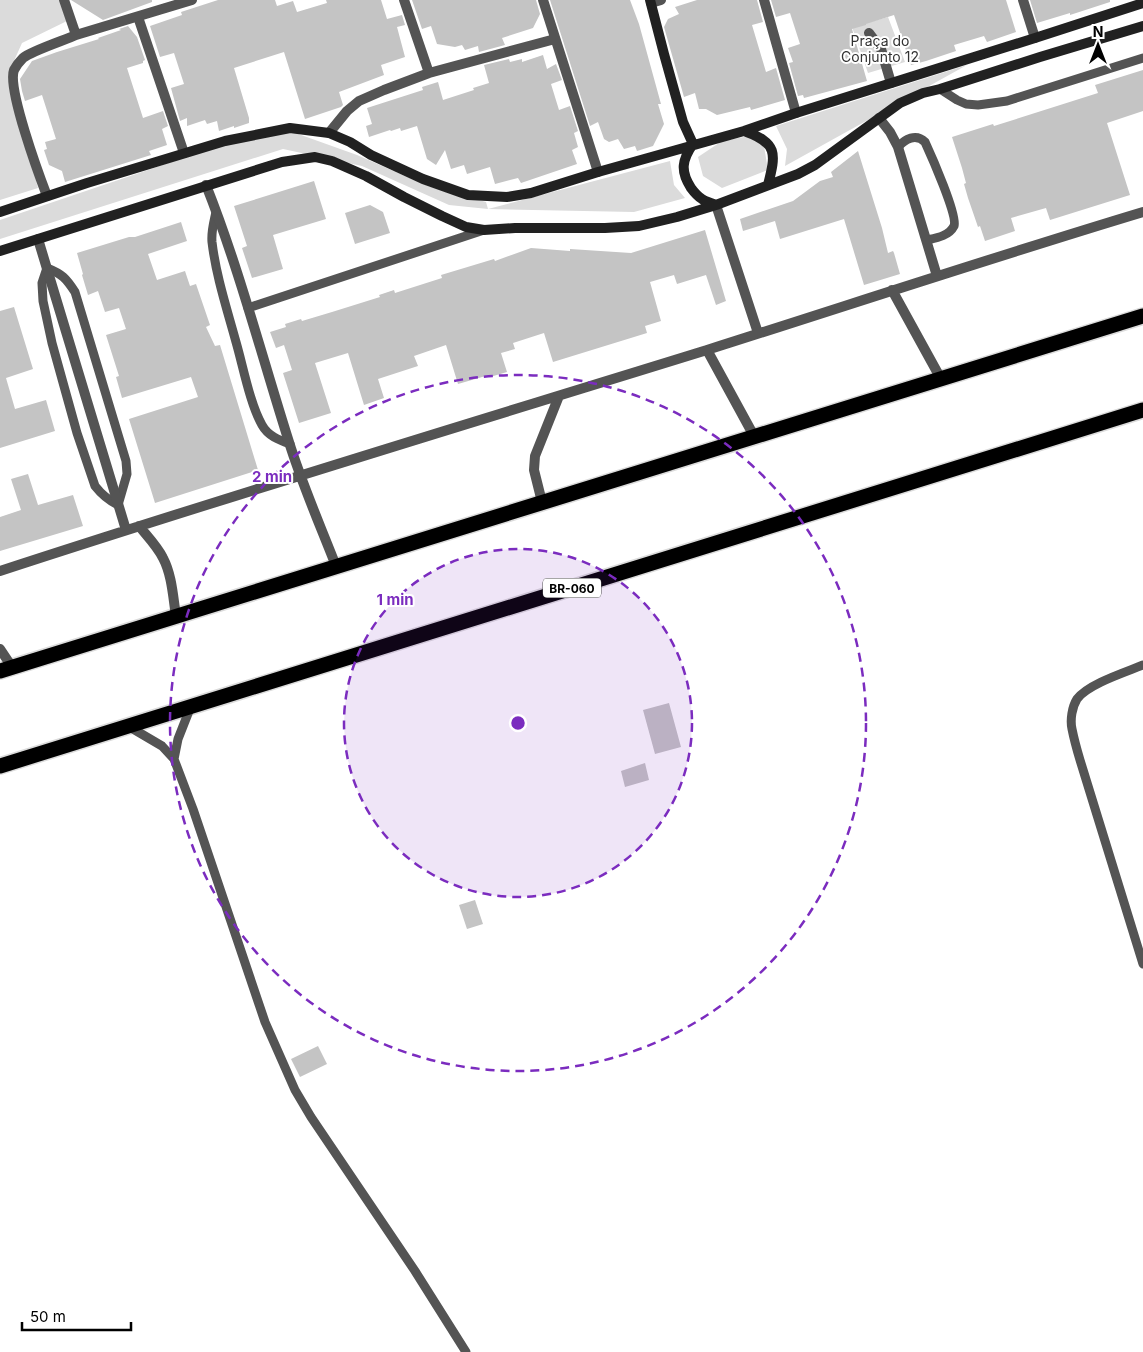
<svg xmlns="http://www.w3.org/2000/svg" width="1143" height="1352" viewBox="0 0 1143 1352" font-family="Inter,sans-serif">
<rect width="100%" height="100%" fill="#fff"/>
<!-- green -->
<path fill="#dbdbdb" d="M 0,0 L 62,0 L 69,20 L 22,43 L 9,72 L 38,188 L 0,200 Z
M 888,17 L 905,62 L 868,73 L 852,27 Z
M 967,65 L 785,166 L 787,149 L 776,126 Z
M 290,131 L 357,155 L 428,186 L 486,202 L 488,209 L 670,161 L 674,185 L 685,198 L 634,212 L 488,209 L 449,205 L 362,166 L 283,149 L 0,239 L 0,220 L 216,147 Z
M 749,136 L 764,146 L 768,170 L 722,188 L 703,176 L 698,157 L 722,141 Z"/>
<!-- building -->
<path fill="#c4c4c4" d="M 71,0 L 152,0 L 152,2 L 103,20 Z
M 218,0 L 275,0 L 277,6 L 293,1 L 297,12 L 327,3 L 326,0 L 381,0 L 387,19 L 402,15 L 405,25 L 397,27 L 405,57 L 381,65 L 384,75 L 339,92 L 343,105 L 341,107 L 305,119 L 284,52 L 234,68 L 249,118 L 249,123 L 234,128 L 234,126 L 219,131 L 217,121 L 207,124 L 205,120 L 187,126 L 187,118 L 180,121 L 171,88 L 184,84 L 174,53 L 160,57 L 150,26 L 182,15 L 181,12 Z
M 412,0 L 536,0 L 540,14 L 533,28 L 502,38 L 505,45 L 479,52 L 478,46 L 465,50 L 462,45 L 455,47 L 437,44 L 431,26 L 422,29 Z
M 550,0 L 630,0 L 639,24 L 661,104 L 658,104 L 664,124 L 653,146 L 637,151 L 635,146 L 624,149 L 618,139 L 609,142 L 604,139 L 598,122 L 590,126 Z
M 697,0 L 757,0 L 763,22 L 752,25 L 766,72 L 776,68 L 785,100 L 751,110 L 750,107 L 717,115 L 706,109 L 699,109 L 695,93 L 684,97 L 664,27 L 668,19 L 679,14 L 675,7 Z
M 771,0 L 1006,0 L 1016,32 L 987,42 L 984,36 L 954,45 L 956,51 L 926,61 L 911,65 L 894,15 L 866,24 L 866,25 L 852,29 L 867,81 L 804,98 L 803,95 L 798,96 L 789,63 L 793,62 L 788,48 L 800,44 L 790,13 L 776,17 Z
M 1030,0 L 1110,0 L 1110,2 L 1070,15 L 1070,13 L 1037,23 Z
M 128,26 L 137,37 L 145,60 L 143,61 L 143,63 L 127,68 L 143,118 L 163,111 L 168,126 L 162,129 L 167,145 L 149,151 L 151,155 L 65,182 L 62,171 L 49,165 L 44,150 L 47,149 L 45,142 L 56,139 L 42,95 L 25,101 L 22,91 L 20,79 L 32,61 L 57,52 L 99,39 L 98,38 L 121,30 L 119,29 Z
M 543,55 L 547,69 L 556,64 L 562,80 L 551,84 L 559,110 L 570,106 L 578,131 L 574,133 L 578,147 L 572,150 L 577,164 L 521,183 L 518,178 L 495,184 L 490,167 L 467,174 L 464,165 L 451,169 L 445,150 L 436,165 L 427,159 L 417,126 L 401,131 L 400,128 L 391,131 L 390,130 L 369,137 L 366,126 L 372,124 L 367,108 L 423,90 L 422,87 L 438,82 L 443,100 L 474,90 L 473,88 L 489,83 L 484,65 L 509,59 L 510,62 L 522,59 L 522,62 Z
M 1143,70 L 1143,111 L 1107,123 L 1130,195 L 1050,220 L 1046,208 L 1011,218 L 1015,231 L 985,241 L 980,226 L 978,227 L 968,198 L 964,184 L 966,183 L 962,168 L 952,137 L 993,124 L 994,126 L 1098,93 L 1095,85 Z
M 858,151 L 882,228 L 888,253 L 893,251 L 894,253 L 900,274 L 864,285 L 844,219 L 780,239 L 775,221 L 743,231 L 740,219 L 793,201 L 820,181 L 833,177 L 831,172 Z
M 314,181 L 326,219 L 273,235 L 283,269 L 252,278 L 242,248 L 247,246 L 234,206 Z
M 370,205 L 383,212 L 390,233 L 355,244 L 345,213 Z
M 181,222 L 187,241 L 148,254 L 157,280 L 185,271 L 190,286 L 196,284 L 210,325 L 206,327 L 215,346 L 220,345 L 258,470 L 155,503 L 129,419 L 198,397 L 191,377 L 122,398 L 116,377 L 119,376 L 106,335 L 126,329 L 119,308 L 105,312 L 98,291 L 88,295 L 82,275 L 83,274 L 77,253 L 129,237 L 135,237 Z
M 705,230 L 726,301 L 716,305 L 706,275 L 677,284 L 674,275 L 650,282 L 661,321 L 645,326 L 647,333 L 553,362 L 544,333 L 513,343 L 515,349 L 501,353 L 507,372 L 490,377 L 489,375 L 458,384 L 446,345 L 414,356 L 418,366 L 378,379 L 384,398 L 364,405 L 348,353 L 315,363 L 331,413 L 299,423 L 283,373 L 292,370 L 284,345 L 276,348 L 270,332 L 286,327 L 285,324 L 301,319 L 302,321 L 332,312 L 380,297 L 379,295 L 394,290 L 395,293 L 442,278 L 441,275 L 494,259 L 495,261 L 531,248 L 570,251 L 570,249 L 631,253 Z
M 14,307 L 33,369 L 6,378 L 15,409 L 46,400 L 55,431 L 0,448 L 0,311 Z
M 28,474 L 38,505 L 73,495 L 83,526 L 0,551 L 0,517 L 21,510 L 11,479 Z
M 669,703 L 681,747 L 655,754 L 643,710 Z
M 645,763 L 649,780 L 625,787 L 621,771 Z
M 475,900 L 483,924 L 467,929 L 459,905 Z
M 318,1046 L 327,1064 L 300,1077 L 291,1059 Z"/>
<g fill="none" stroke-linecap="round" stroke-linejoin="round">
<!-- highway casing -->
<g stroke="#dbdbdb" stroke-width="18">
<path id="highway" d="M 0,671 L 1143,316
M 0,766 L 1143,410"/>
</g>
<!-- lane -->
<path stroke="#545454" stroke-width="9" d="M 940,89 L 957,100 L 966,104 L 978,105 L 1007,101 L 1143,58
M 898,147 C 905,139 916,133 925,142 C 931,155 958,216 954,226 C 949,236 936,238 927,240
M 216,212 C 214,222 211,231 212,242 C 216,276 227,309 236,342 C 243,366 250,404 262,425 C 268,436 279,440 290,444
M 47,268 C 62,274 66,278 75,292 L 126,461 L 127,474 L 118,505 C 108,500 102,495 95,486 L 77,433 L 52,343 L 43,301 L 42,283 Z
M 248,308 L 484,230
M 1143,665 C 1126,672 1088,684 1077,699 C 1072,707 1070,720 1072,729 C 1074,739 1077,750 1080,760 L 1143,964
M 128,726 L 162,746 L 174,759 L 193,809 L 265,1022 L 295,1090 L 311,1117 L 415,1271 L 466,1352
M 174,759 L 178,739 L 191,706"/>
<!-- street -->
<path stroke="#545454" stroke-width="10" d="M 404,0 L 429,73
M 543,0 L 598,172
M 764,0 L 796,113
M 1023,0 L 1035,38
M 651,3 L 661,0
M 138,17 L 184,153
M 869,33 L 881,49 L 891,83
M 76,35 L 192,0
M 879,118 L 890,132 L 898,147 L 937,276
M 329,133 L 347,111 L 359,101 L 384,90 L 429,73 L 555,39
M 206,185 C 239,268 262,357 289,442 C 302,484 320,525 336,566
M 47,196 C 39,175 7,88 14,70 C 16,66 20,61 23,58 C 31,51 65,40 76,35 L 64,0
M 716,205 L 758,333
M 38,239 L 126,530
M 892,290 L 941,379
M 707,350 L 754,436
M 542,502 L 534,470 L 535,456 L 559,396
M 139,526 C 147,536 157,546 163,558 C 172,575 173,597 176,616
M 0,571 C 235,494 471,423 707,350 C 852,304 997,256 1143,212
M 0,649 L 12,667"/>
<!-- secondary -->
<path stroke="#212121" stroke-width="10" d="M 650,0 L 664,54 L 683,122 L 693,144 C 682,160 680,171 691,188 C 694,192 697,196 702,199 C 706,202 712,203 716,205
M 744,131 C 778,143 776,153 768,185
M 0,212 L 87,183 L 225,141 L 290,128 L 329,133 L 350,142 L 371,155 L 423,179 L 468,195 L 507,197 L 531,193 L 598,172 L 744,131 L 796,113 L 1035,38 L 1143,3
M 0,251 L 282,162 L 315,157 L 332,161 L 366,176 L 404,197 L 442,216 L 466,227 L 484,230 L 515,228 L 605,228 L 639,226 L 677,217 L 716,205 L 798,174 L 815,165 L 900,103 L 923,93 L 940,89 L 1040,57 L 1143,26"/>
<!-- highway -->
<use href="#highway" stroke="#000" stroke-width="15"/>
</g>
<!-- distance rings -->
<circle cx="518" cy="723" r="174" fill="#7b2cbf" fill-opacity=".12"/>
<g fill="none" stroke="#7b2cbf" stroke-width="2.5" stroke-dasharray="9 6">
<circle cx="518" cy="723" r="174"/>
<circle cx="518" cy="723" r="348"/>
</g>
<g text-anchor="middle" dominant-baseline="central" stroke-width="4" stroke-linejoin="round" paint-order="stroke">
<!-- shield labels -->
<rect fill="#fff" stroke="#4c4c4c" stroke-width="1" x="543" y="578.5" width="58" height="19" rx="4"/>
<g font-size="12" font-weight="bold" fill="#000">
<text x="572" y="588">BR-060</text>
</g>
<!-- park labels -->
<g font-size="14" fill="#323232" stroke="#fff">
<text x="880" y="40">Praça do<tspan x="880" dy="16">Conjunto 12</tspan></text>
</g>
</g>
<circle cx="518" cy="723" r="8" fill="#7b2cbf" stroke="#fff" stroke-width="2.5"/>
<g font-size="15" text-anchor="middle" font-weight="bold" fill="#7b2cbf" stroke="#fff" stroke-width="4" stroke-linejoin="round" paint-order="stroke">
<text x="272" y="482">2 min</text>
<text x="395" y="605">1 min</text>
</g>
<!-- north arrow -->
<g transform="translate(1098 45)" stroke="#ffffff" stroke-width="4" paint-order="stroke">
<path d="M0-4L9 19L0 12L-9 19Z" fill="#000000"/>
<text y="-8" font-size="14" font-weight="bold" text-anchor="middle" fill="#000000">N</text>
</g>
<!-- scale -->
<path d="M22 1322v8h109v-8" fill="none" stroke="#000000" stroke-width="2.5"/>
<text x="30" y="1322" font-size="15" fill="#000000" stroke="#ffffff" stroke-width="4" paint-order="stroke">50 m</text>
</svg>
